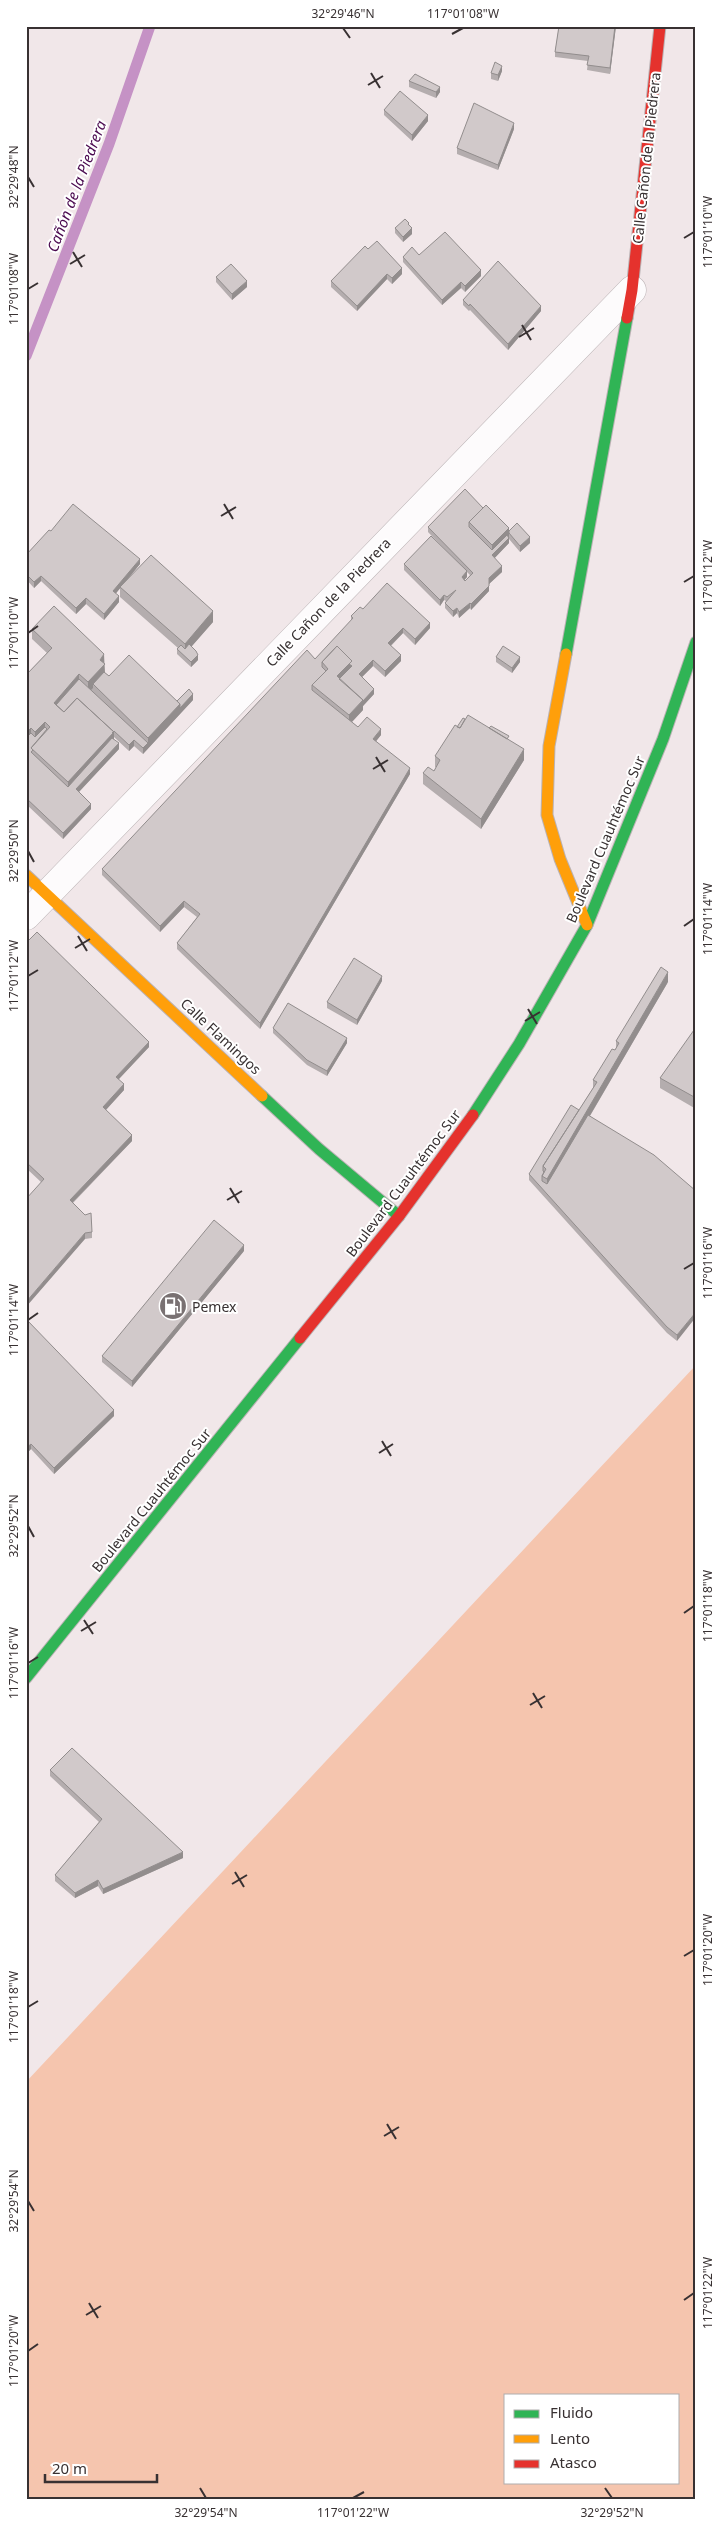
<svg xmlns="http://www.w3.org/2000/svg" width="722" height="2526" viewBox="0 0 722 2526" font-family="'Noto Sans',sans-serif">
<rect width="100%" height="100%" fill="#f1e7e9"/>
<!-- green -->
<path fill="#f5c5ae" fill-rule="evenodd" d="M 696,1365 L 696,2500 L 26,2500 L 26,2082 ZM 506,2395 L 678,2395 L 678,2482 L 506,2482 Z"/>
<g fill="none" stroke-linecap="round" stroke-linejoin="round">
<!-- stream -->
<path stroke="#c592c5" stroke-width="11" d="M 26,356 L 109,144 L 150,26"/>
<!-- street casing -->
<g stroke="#bab2b4" stroke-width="29">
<path id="street" d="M 26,916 L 632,290"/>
</g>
<!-- fast casing -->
<g stroke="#bab2b4" stroke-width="13">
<path id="fast" d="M 566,654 L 627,318
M 262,1096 L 319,1149 L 399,1216
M 473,1115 L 519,1044 L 587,925 L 663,739 L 696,642
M 26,1678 L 300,1338"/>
</g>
<!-- slow casing -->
<g stroke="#bab2b4" stroke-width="13">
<path id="slow" d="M 566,654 L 549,746 L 547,815 L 560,859 L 587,925
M 26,875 L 262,1096"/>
</g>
<!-- jam casing -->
<g stroke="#bab2b4" stroke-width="13">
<path id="jam" d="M 627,318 L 632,290 L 660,26
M 300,1338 L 399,1216 L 473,1115"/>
</g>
<!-- street -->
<use href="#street" stroke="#fdfbfc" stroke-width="28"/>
<!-- fast -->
<use href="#fast" stroke="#30b455" stroke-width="11"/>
<!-- slow -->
<use href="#slow" stroke="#ff9f0a" stroke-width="11"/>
<!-- jam -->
<use href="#jam" stroke="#e5322d" stroke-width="11"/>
</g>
<!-- wall -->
<path fill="#b4adae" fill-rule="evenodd" d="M 559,26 L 616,26 L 610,74 L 587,70 L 588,61 L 555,57 L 555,52 Z
M 502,71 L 498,81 L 491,79 L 491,73 Z
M 409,81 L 440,92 L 436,98 L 409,87 Z
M 384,110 L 428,121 L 412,141 L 384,115 Z
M 514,129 L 498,170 L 457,154 L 457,148 Z
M 409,226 L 412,234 L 403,242 L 395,233 L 395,228 Z
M 368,249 L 402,274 L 392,284 L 387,279 L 357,311 L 331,287 L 331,281 Z
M 419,255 L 481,276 L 465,292 L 461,288 L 442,305 L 403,262 L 403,257 Z
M 216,277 L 247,287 L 232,300 L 216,282 Z
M 463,300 L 541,311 L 508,350 L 470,310 L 469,311 L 463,305 Z
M 483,508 L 509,531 L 530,543 L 520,552 L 509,539 L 509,543 L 494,558 L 502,572 L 489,584 L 489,591 L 471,610 L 470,608 L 459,618 L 457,613 L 453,617 L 445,608 L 445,603 L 446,601 L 444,600 L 440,606 L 404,570 L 404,564 L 453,558 L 428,532 L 428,527 ZM 467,572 L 470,575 L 465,581 L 464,580 L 467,577 Z
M 51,531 L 140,564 L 128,579 L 213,622 L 191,647 L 198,660 L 191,667 L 177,654 L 177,649 L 178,648 L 120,597 L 120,588 L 115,594 L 119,602 L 104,620 L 86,604 L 76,614 L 41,581 L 34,588 L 26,579 L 26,555 Z
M 363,609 L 430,628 L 415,645 L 403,633 L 391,646 L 401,661 L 385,677 L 373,666 L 362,677 L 374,694 L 363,706 L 363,710 L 352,722 L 358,727 L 381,735 L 376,741 L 410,774 L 260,1029 L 177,949 L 177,943 L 197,917 L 184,907 L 160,932 L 102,875 L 102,869 L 315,659 L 351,621 L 351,616 Z
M 32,629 L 104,663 L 105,673 L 109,676 L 177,701 L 193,700 L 143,754 L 134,746 L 129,751 L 114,737 L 114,739 L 119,749 L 79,792 L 91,809 L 63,839 L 26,804 L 26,666 L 28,673 L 47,653 L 32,639 Z
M 496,657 L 520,662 L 512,673 L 496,662 Z
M 457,727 L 509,740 L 524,760 L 481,829 L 423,784 L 423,773 L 434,771 L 436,767 L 435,767 L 435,756 Z
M 26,943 L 149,1047 L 119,1079 L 124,1090 L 106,1110 L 132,1141 L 73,1203 L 92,1232 L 92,1238 L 85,1239 L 41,1182 L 26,1168 Z
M 382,981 L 357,1025 L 327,1008 L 327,1002 Z
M 668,982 L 590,1116 L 696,1191 L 677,1341 L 667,1333 L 529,1180 L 529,1174 L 579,1110 L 593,1088 L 593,1080 L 615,1050 L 616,1048 L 616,1041 Z
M 273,1028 L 347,1043 L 327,1076 L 307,1065 L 273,1033 Z
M 696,1031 L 696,1109 L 660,1088 L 660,1078 Z
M 244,1251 L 132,1387 L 102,1362 L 102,1356 Z
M 26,1319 L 114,1416 L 54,1474 L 31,1449 L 26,1454 Z
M 50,1770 L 183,1858 L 103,1894 L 98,1886 L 75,1898 L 55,1881 L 55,1875 L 99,1822 L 50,1776 Z"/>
<!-- shaded-wall -->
<path fill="#928d8d" d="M 615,26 L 616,26 L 610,74 L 610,68 Z
M 502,66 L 502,71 L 498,81 L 498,75 Z
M 440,87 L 440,92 L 436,98 L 436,92 Z
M 428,115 L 428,121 L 412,141 L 412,135 Z
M 514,123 L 514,129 L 498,170 L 498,165 Z
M 412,228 L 412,234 L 403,242 L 403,237 Z
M 402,268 L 402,274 L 392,284 L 392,278 Z
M 481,270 L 481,276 L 465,292 L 465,286 Z
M 387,274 L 387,279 L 357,311 L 357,306 Z
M 247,281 L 247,287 L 232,300 L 232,294 Z
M 461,282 L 461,288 L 442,305 L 442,300 Z
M 541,306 L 541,311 L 508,350 L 508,344 Z
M 509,528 L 509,543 L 492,561 L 492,545 Z
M 530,537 L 530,543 L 520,552 L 520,546 Z
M 140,559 L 140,564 L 113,597 L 113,591 Z
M 502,566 L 502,572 L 489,584 L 489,578 Z
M 467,571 L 467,577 L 462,583 L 462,577 Z
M 41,576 L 41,581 L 34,588 L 34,582 Z
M 489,586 L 489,591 L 471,610 L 471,604 Z
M 444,595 L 444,600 L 440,606 L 440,600 Z
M 119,596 L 119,602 L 104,620 L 104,614 Z
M 86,598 L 86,604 L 76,614 L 76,608 Z
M 470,603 L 470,608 L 459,618 L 459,612 Z
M 457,608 L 457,613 L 453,617 L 453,611 Z
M 213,611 L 213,622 L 185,654 L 185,644 Z
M 430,623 L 430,628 L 415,645 L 415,639 Z
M 403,628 L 403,633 L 388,648 L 388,643 Z
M 104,654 L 105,675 L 93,684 L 93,688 L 88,693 L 88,682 L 100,660 Z
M 198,655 L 198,660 L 191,667 L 191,662 Z
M 401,655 L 401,661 L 385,677 L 385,671 Z
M 28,656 L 28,662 L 26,664 L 26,659 Z
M 520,657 L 520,662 L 512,673 L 512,668 Z
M 373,660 L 373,666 L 359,680 L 359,674 Z
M 352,661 L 352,672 L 340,684 L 337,676 Z
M 79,674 L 79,684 L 57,711 L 54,703 Z
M 374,689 L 374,694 L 363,706 L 363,710 L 349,725 L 349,715 Z
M 193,694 L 193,700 L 143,754 L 143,748 L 148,743 L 148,738 L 180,704 Z
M 45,722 L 45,733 L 35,743 L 35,732 Z
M 31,728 L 31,738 L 26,743 L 26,733 Z
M 381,729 L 381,735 L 373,745 L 373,739 Z
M 114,731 L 114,742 L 68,792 L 68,782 Z
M 134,740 L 134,746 L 129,751 L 129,745 Z
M 119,743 L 119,749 L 76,795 L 76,789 Z
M 524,749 L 524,760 L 481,829 L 481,819 Z
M 410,768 L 410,774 L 260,1029 L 260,1023 Z
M 91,804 L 91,809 L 63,839 L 63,833 Z
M 184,901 L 184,907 L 160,932 L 160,926 Z
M 668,972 L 668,982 L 547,1189 L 547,1179 Z
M 382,976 L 382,981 L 357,1025 L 357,1020 Z
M 347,1038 L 347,1043 L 327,1076 L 327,1071 Z
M 149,1042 L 149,1047 L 116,1082 L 116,1077 Z
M 124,1084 L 124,1090 L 103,1113 L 103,1107 Z
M 132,1135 L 132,1141 L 70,1205 L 70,1200 Z
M 85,1233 L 85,1239 L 26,1307 L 26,1302 Z
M 244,1245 L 244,1251 L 132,1387 L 132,1381 Z
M 696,1312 L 696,1317 L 677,1341 L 677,1335 Z
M 114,1410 L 114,1416 L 54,1474 L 54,1468 Z
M 31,1444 L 31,1449 L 26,1454 L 26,1448 Z
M 183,1852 L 183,1858 L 103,1894 L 103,1889 Z
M 98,1880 L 98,1886 L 75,1898 L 75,1893 Z"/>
<!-- building -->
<path fill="#d1c9ca" stroke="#928d8d" d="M 559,26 L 615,26 L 610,68 L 587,65 L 589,56 L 555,52 Z
M 495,62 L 502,66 L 498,75 L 491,73 Z
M 415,74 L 440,87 L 436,92 L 409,81 Z
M 400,91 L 428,115 L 412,135 L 384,110 Z
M 474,103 L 514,123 L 498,165 L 457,148 Z
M 405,219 L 409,223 L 408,224 L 412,228 L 403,237 L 395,228 Z
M 445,232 L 481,270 L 465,286 L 461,282 L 442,300 L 403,257 L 412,247 L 419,255 Z
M 377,241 L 402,268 L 392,278 L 387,274 L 357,306 L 331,281 L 365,246 L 368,249 Z
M 498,261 L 541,306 L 508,344 L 470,304 L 469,306 L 463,300 Z
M 231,264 L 247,281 L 232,294 L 216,277 Z
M 465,489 L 483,508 L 469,522 L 469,527 L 492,550 L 507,535 L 509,538 L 492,555 L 502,566 L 489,578 L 489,586 L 471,604 L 470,603 L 459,612 L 457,608 L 453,611 L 445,603 L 456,590 L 447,597 L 444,595 L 440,600 L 404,564 L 431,536 L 467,571 L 462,577 L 465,581 L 473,573 L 428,527 Z
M 73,504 L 140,559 L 113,591 L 119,596 L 104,614 L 86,598 L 76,608 L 41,576 L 34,582 L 26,574 L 26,555 L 49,530 L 51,531 Z
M 486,505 L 509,528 L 492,545 L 469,522 Z
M 517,523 L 530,537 L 520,546 L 509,533 L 509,531 Z
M 151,555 L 213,611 L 185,644 L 120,587 Z
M 387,583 L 430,623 L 415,639 L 403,628 L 388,643 L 401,655 L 385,671 L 373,660 L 359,674 L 374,689 L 363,701 L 363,700 L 339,679 L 352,666 L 349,664 L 352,661 L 337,646 L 322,662 L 322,667 L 326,671 L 312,685 L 312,690 L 358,727 L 367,717 L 381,729 L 373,739 L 410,768 L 260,1023 L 177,943 L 200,914 L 184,901 L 160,926 L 102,869 L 307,650 L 315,659 L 353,618 L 351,616 L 360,607 L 363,609 Z
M 54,606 L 104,654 L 100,660 L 105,664 L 88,682 L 79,674 L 54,703 L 64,712 L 77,698 L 114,732 L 68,782 L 31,748 L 50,727 L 45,722 L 35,732 L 31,728 L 26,733 L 26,675 L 52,648 L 32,629 Z
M 189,644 L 196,651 L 198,655 L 191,662 L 177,649 L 181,645 L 185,649 Z
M 337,646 L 352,661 L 337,676 L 363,700 L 349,715 L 312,685 L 328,669 L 322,662 Z
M 503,646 L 520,657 L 512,668 L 496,657 Z
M 129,655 L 180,704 L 148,738 L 93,684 L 104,672 L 109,676 Z
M 79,679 L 148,743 L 143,748 L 134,740 L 129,745 L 114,731 L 112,733 L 114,732 L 77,698 L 64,712 L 56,705 Z
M 189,689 L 193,694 L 180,708 L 180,704 L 177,701 Z
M 468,715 L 524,749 L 481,819 L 423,773 L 428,767 L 434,771 L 440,760 L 435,756 L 455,725 L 460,728 Z
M 463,718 L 465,719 L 460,728 L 457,727 Z
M 491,726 L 509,736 L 507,739 L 489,728 Z
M 45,727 L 47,729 L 31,748 L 33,750 L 31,752 L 68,787 L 112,738 L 119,743 L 76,789 L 91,804 L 63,833 L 26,798 L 26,738 L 31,733 L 35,737 Z
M 37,932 L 149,1042 L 116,1077 L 124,1084 L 103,1107 L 132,1135 L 70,1200 L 85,1215 L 91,1213 L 92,1232 L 85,1233 L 26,1302 L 26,1199 L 44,1179 L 26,1162 L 26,943 Z
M 354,958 L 382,976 L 357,1020 L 327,1002 Z
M 661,967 L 668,972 L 547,1179 L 542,1176 L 546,1169 L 543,1166 L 597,1082 L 593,1080 L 612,1049 L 615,1050 L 619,1043 L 616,1041 Z
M 288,1003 L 347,1038 L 327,1071 L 307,1060 L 273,1028 Z
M 694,1030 L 696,1031 L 696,1098 L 660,1078 Z
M 571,1105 L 579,1110 L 543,1166 L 543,1171 L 544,1172 L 542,1176 L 542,1181 L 547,1184 L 588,1115 L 654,1155 L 696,1191 L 696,1312 L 677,1335 L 667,1327 L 529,1174 Z
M 214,1220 L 244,1245 L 132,1381 L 102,1356 Z
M 26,1319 L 114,1410 L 54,1468 L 31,1444 L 26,1448 Z
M 72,1748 L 183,1852 L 103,1889 L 98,1880 L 75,1893 L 55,1875 L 102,1819 L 50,1770 Z"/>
<!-- ticks -->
<path fill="none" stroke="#383132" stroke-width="2" d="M 343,28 L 350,38M 452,34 L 463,28M 371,73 L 380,88M 368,85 L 383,76M 28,177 L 34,187M 684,238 L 694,232M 73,252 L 82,267M 70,264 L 85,255M 28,289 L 38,283M 522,325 L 531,340M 519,337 L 534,328M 224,504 L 233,519M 221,516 L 236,507M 684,582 L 694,576M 28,633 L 38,626M 376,757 L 385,772M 373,769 L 388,760M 28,851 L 34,862M 684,926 L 694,919M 78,936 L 87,951M 75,948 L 90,939M 28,976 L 38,970M 528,1009 L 537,1024M 525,1021 L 540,1012M 230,1188 L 239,1203M 227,1200 L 242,1191M 684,1269 L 694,1263M 28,1320 L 38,1313M 382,1441 L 391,1456M 379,1453 L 393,1444M 28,1526 L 34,1537M 684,1613 L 694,1606M 84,1620 L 93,1634M 81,1631 L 96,1622M 28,1663 L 38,1657M 533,1693 L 542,1708M 530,1705 L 545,1696M 235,1872 L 244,1887M 232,1884 L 247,1875M 684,1956 L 694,1950M 28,2007 L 38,2001M 387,2124 L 396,2139M 384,2136 L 399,2127M 28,2201 L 34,2211M 684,2300 L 694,2293M 89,2303 L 98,2318M 86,2315 L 101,2306M 28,2351 L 38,2344M 200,2488 L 206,2498M 605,2488 L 612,2498M 353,2498 L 364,2492"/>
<!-- icons -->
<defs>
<g id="fuel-disc" transform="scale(1.4375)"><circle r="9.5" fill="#797172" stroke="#fff"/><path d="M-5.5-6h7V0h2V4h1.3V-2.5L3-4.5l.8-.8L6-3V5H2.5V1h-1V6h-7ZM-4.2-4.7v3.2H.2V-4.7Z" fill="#fff"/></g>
</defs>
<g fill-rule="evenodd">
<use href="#fuel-disc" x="173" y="1306"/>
</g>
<g text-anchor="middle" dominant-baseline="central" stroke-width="4" stroke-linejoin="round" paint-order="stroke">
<!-- street labels -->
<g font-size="14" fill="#383132" stroke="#fff">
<text transform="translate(646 158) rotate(-84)">Calle Cañon de la Piedrera</text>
<text transform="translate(328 602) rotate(-46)">Calle Cañon de la Piedrera</text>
<text transform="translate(605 839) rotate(-67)">Boulevard Cuauhtémoc Sur</text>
<text transform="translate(221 1036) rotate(43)">Calle Flamingos</text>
<text transform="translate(403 1183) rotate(-53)">Boulevard Cuauhtémoc Sur</text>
<text transform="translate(151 1500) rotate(-51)">Boulevard Cuauhtémoc Sur</text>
</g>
<!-- poi labels -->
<g font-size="14" fill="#383132" stroke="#fff" text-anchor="start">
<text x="192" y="1306">Pemex</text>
</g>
<!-- water labels -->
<g font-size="15" font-style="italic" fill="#4a094f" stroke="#fff">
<text transform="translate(76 186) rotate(-69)">Cañón de la Piedrera</text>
</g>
</g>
<!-- border -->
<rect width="722" height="2526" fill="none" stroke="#ffffff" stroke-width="55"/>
<!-- legend -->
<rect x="504" y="2394" width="175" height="90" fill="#ffffff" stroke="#afadad"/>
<rect x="514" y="2410" width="25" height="8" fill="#30b455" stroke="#afadad"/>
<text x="550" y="2418" font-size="15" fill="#383132">Fluido</text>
<rect x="514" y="2435" width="25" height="8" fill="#ff9f0a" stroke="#afadad"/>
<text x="550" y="2444" font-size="15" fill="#383132">Lento</text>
<rect x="514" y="2460" width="25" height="8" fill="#e5322d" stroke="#afadad"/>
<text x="550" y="2468" font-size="15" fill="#383132">Atasco</text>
<!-- scale -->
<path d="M45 2474v8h112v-8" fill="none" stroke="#383132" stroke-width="2.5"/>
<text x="52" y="2474" font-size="15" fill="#383132" stroke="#ffffff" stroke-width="4" paint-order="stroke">20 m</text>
<rect x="28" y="28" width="666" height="2470" fill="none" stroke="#383132" stroke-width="2"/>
<g font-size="12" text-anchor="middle" fill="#383132">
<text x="343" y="18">32°29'46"N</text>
<text x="463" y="18">117°01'08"W</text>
<text transform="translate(14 177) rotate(-90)" y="4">32°29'48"N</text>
<text transform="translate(708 232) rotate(-90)" y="4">117°01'10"W</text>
<text transform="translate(14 289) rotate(-90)" y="4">117°01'08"W</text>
<text transform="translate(708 576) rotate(-90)" y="4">117°01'12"W</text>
<text transform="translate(14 633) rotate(-90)" y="4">117°01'10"W</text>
<text transform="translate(14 851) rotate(-90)" y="4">32°29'50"N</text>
<text transform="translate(708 919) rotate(-90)" y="4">117°01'14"W</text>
<text transform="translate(14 976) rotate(-90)" y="4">117°01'12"W</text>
<text transform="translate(708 1263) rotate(-90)" y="4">117°01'16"W</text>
<text transform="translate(14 1320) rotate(-90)" y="4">117°01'14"W</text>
<text transform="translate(14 1526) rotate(-90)" y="4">32°29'52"N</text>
<text transform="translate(708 1606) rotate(-90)" y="4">117°01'18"W</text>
<text transform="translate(14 1663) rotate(-90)" y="4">117°01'16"W</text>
<text transform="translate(708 1950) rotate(-90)" y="4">117°01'20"W</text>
<text transform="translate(14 2007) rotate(-90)" y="4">117°01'18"W</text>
<text transform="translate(14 2201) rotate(-90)" y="4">32°29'54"N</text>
<text transform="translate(708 2293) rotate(-90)" y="4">117°01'22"W</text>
<text transform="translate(14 2351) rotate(-90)" y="4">117°01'20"W</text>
<text x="206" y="2517">32°29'54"N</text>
<text x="353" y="2517">117°01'22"W</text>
<text x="612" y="2517">32°29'52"N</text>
</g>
</svg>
